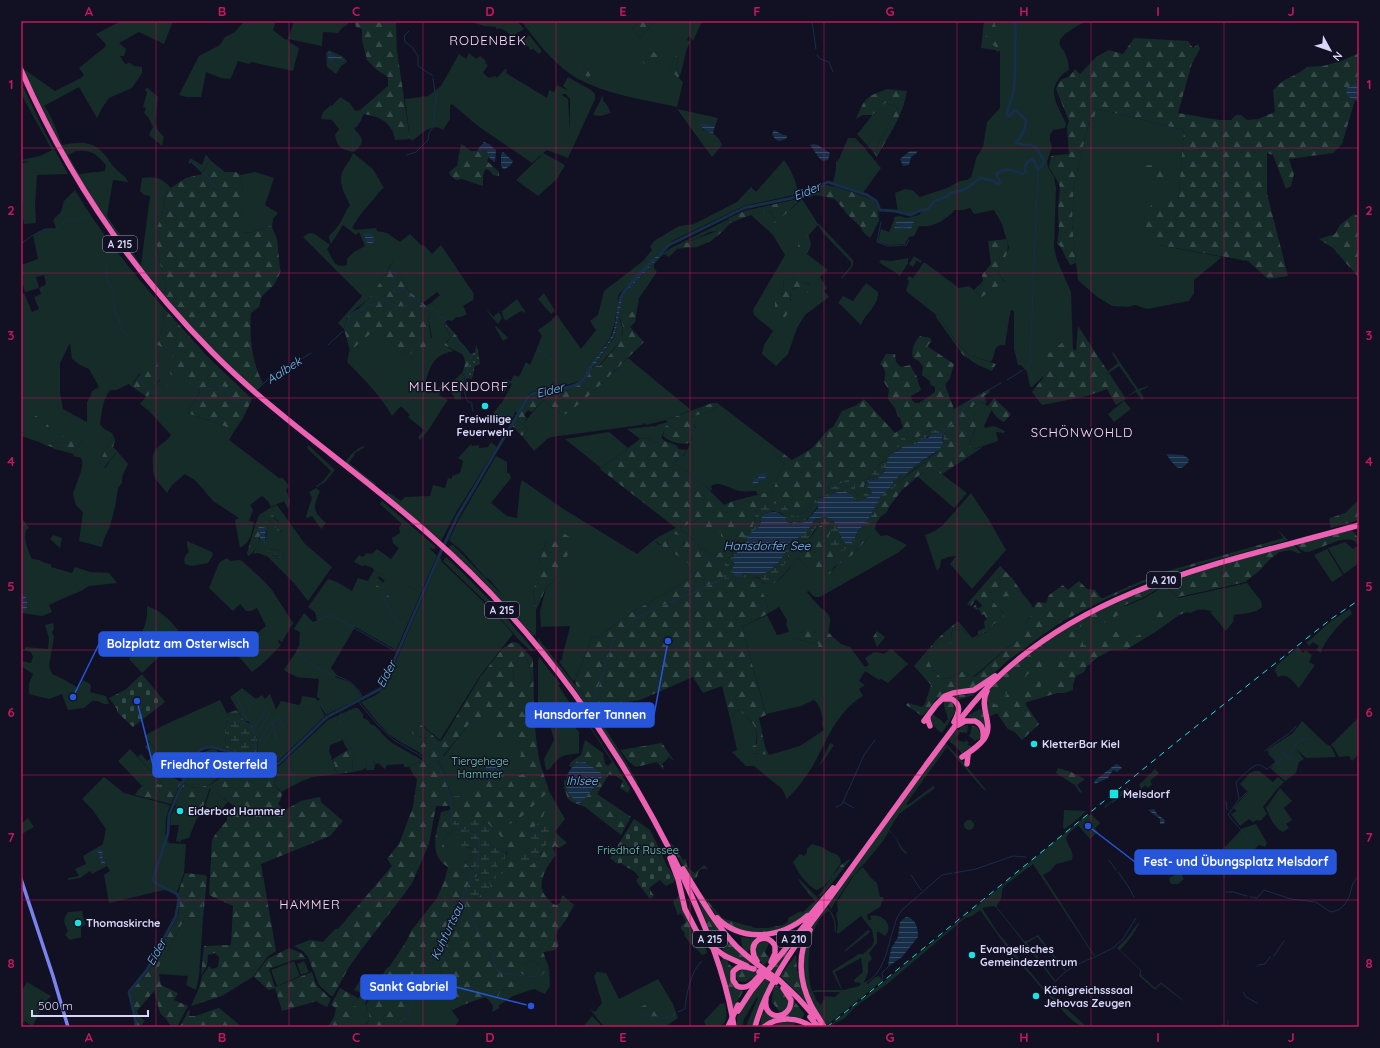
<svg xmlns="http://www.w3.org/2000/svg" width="1380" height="1048" viewBox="0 0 1380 1048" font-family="Quicksand,sans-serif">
<defs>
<pattern id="forest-firs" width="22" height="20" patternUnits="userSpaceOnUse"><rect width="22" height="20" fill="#152c29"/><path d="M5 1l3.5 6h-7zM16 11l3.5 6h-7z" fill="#364a49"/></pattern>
<pattern id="wetland-marsh" width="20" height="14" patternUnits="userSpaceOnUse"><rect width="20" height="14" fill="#152c29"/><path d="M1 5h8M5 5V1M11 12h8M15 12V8" fill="none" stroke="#364a49"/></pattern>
<pattern id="cemetery-stones" width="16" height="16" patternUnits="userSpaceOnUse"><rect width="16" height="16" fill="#152c29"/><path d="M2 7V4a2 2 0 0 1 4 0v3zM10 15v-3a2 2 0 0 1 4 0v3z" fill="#364a49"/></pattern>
<pattern id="garden-dots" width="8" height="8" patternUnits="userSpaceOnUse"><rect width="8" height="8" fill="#152c29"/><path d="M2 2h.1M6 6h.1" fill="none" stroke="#364a49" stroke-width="1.8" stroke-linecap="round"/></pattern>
<pattern id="water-rules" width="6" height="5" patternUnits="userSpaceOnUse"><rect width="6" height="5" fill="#162e48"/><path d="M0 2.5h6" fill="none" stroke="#374c63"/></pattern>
</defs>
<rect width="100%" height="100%" fill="#121123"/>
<!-- green -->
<path fill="#152c29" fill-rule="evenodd" d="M 121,21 L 173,21 L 164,44 L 139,32 L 119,43 L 126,49 L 124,56 L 120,56 L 125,64 L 130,63 L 134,66 L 142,67 L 142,73 L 132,88 L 109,98 L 102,108 L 97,118 L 79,87 L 44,106 C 53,118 57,131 62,145 C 77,142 92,140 103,153 C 108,157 110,164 115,168 C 119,173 126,176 128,182 L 113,180 L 107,216 L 141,265 L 150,196 L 144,195 L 140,191 L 142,178 C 155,176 162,178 171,188 L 165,195 L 163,211 L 155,234 L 160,263 L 166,290 L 162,294 C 106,224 54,148 21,64 L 25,70 L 55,91 L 81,78 L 84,75 L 79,68 L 105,47 L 106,44 L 96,34 ZM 76,151 C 92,150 96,154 106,165 L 105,171 L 79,174 L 68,155 Z
M 244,21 L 276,21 L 273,30 L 286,40 L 288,39 L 294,21 L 349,21 L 347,25 L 343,27 L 338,33 L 323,32 L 322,46 L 288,39 L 289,42 L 299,48 L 293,71 L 251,62 L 249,64 L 238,61 L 231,78 L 230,79 L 221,78 L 206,72 L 201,97 L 186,97 L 179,95 L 199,56 L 220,45 L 225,37 L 235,32 Z
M 473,21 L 517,21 L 524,29 L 511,37 C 507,31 504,28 496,29 L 496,27 L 484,26 L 472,22 Z
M 521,21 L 639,21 L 632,29 L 640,38 L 655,21 L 702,21 L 693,41 L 689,36 L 687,40 L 691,42 C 683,52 685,64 680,75 L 676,68 L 678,58 L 676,56 L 669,68 L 683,82 L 677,107 C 646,100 598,93 572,75 C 551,61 536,40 521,21 Z
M 984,21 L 1087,21 C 1080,25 1056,35 1060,46 C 1061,47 1063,50 1064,51 C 1067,57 1069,63 1069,70 C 1066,72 1063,73 1061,76 C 1046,93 1059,106 1066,124 L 1065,128 L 1053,130 L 1050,135 L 1050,141 L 1052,147 L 1047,162 L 1048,167 L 1054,177 L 1056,188 L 1054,248 L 1057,260 L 1071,292 L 1073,350 L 1047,373 L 1032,387 L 1030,387 L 1027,372 L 1021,365 L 1018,365 L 1014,349 L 1014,311 L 1011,310 L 1009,319 L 1005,345 C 991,345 997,353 991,362 L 969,355 L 955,341 L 945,325 L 935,314 L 906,291 L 909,281 L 907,279 L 909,276 L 913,278 L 924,262 L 959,288 L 969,286 L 982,297 L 1004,281 L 998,272 L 1009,248 L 1002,224 L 994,210 L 974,214 L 970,208 L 963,210 L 955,210 C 945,220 934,228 919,226 L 914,236 L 909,237 L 905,244 L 889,245 L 878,242 L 881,229 L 889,232 L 894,220 L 894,217 L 900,216 L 907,218 L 919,215 L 921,212 L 910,214 L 898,213 L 895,193 L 905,189 L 912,190 L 920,197 L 947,188 L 960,181 L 967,180 L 971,177 L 973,171 L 976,158 L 983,147 L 987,122 L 1000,108 L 1000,51 L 981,48 Z
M 529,35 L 542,51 L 539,54 L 533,49 L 530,50 L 528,46 L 525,47 L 523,42 Z
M 329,50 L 342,56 L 347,61 L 347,62 L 341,66 L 336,74 L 327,67 L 326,53 Z
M 469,53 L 476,59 L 480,56 L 486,61 L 485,63 L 488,65 L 483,73 L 489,78 L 495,76 L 497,78 L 505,69 L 507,70 L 506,73 L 547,98 L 549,90 L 554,92 L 557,85 L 569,91 L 563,86 L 568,77 L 591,90 L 595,94 L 595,99 L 568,158 L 547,150 L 543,153 L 565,165 L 557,179 L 538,196 L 516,180 L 542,155 L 541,155 L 532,163 L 478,126 L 452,104 L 450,106 L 450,119 L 443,130 C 431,122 422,134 412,141 L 410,139 L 405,99 L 428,96 L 441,86 L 459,54 L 466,59 ZM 563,94 L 566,94 L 570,99 L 570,131 L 568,99 L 562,95 Z
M 21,82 L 43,129 L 68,174 L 37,175 L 35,205 L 36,223 L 24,224 L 23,219 L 23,203 L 21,202 L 21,163 L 30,162 L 21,161 L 21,160 L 40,156 L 52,150 L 26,103 L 21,93 Z
M 148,88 L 158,97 L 155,122 L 157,129 L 164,137 L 162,146 L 149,135 L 153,127 L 148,117 L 144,113 L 146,108 L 143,107 L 147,93 L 145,89 Z
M 603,95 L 603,101 L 607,105 L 611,113 L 600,116 L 593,115 Z
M 340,97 L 350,103 L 355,111 L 360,110 L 363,114 L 360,121 L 354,129 C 365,139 364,143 354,152 C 340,149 338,148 335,135 L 339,129 L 332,120 L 321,119 L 323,112 L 331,105 L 332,106 Z
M 885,103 L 898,107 L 874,153 L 857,134 C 867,124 873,111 885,103 Z
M 677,109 L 718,118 L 715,126 L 702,123 L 703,130 L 709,133 L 713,133 L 719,139 L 722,145 L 712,157 Z
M 1098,109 L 1184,130 L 1178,203 L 1159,245 L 1222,257 L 1194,280 L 1194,293 L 1189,301 L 1147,309 L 1135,305 L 1128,307 L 1112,306 L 1096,296 L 1078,280 L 1076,263 L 1072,223 L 1074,184 L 1089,122 L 1094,117 Z
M 848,138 L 855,138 L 862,145 L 881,168 L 863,193 L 833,183 L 836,169 L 836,162 L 839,159 Z
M 353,153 L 373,169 L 384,188 L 382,189 L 360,215 L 352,228 L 356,230 L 376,228 L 377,231 L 387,233 L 400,242 L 410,234 L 422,246 L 424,245 L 432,254 L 441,245 L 474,294 L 473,300 L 463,306 L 467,314 L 461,317 L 456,317 L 452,321 L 448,320 L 444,323 C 446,329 449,333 450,339 L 446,342 L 445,346 L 454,351 C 431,356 431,366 424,386 L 434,393 L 443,383 L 444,385 L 442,387 L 443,388 L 439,395 L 448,400 C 438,413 431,429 420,440 L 418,437 L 424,430 L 408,417 L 410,415 L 401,406 L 392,416 C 381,396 363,378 347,362 C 348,358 348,355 349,352 C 351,345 371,334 377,330 L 404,355 L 416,342 L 432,338 L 428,316 L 435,308 L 431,303 L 440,295 L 437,292 L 423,303 L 406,289 L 408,285 L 400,276 L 393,262 C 385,272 381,284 373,294 C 366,303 353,309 348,317 C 346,320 346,325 344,329 L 338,323 L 362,296 L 303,237 L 309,233 L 315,234 L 330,245 L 327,249 C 333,258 333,269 347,265 L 347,259 L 354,252 L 365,246 L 359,232 L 356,235 L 343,225 L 331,244 C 330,241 329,239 329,237 C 330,233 335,231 337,227 C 343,220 344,213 350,205 C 344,193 336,180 345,167 C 348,162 351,159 353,153 Z
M 206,154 L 210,160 L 202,173 L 192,163 L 188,164 L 190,158 L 202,165 Z
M 784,160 C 791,170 797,182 798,194 L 744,206 L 674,240 L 661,251 L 619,294 L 617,301 L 619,298 L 614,326 L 610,338 L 583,379 C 568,388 540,385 529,394 C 524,399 521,407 518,413 L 515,412 L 514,415 L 499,415 L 498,417 L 493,414 L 500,404 L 501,404 L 512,384 L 510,383 L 504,393 L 500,391 L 505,382 L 508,383 L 509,382 L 504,378 L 511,381 L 514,375 L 519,377 L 526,362 L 530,365 L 542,336 L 538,330 L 552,320 L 552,319 L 557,315 L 581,349 L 596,330 L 590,321 L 598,315 L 604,291 L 643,261 L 652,250 L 650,247 L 654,241 L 679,226 L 694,224 L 737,202 L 751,187 L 756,192 Z
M 255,172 L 274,178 L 265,205 L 278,213 L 273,219 L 272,227 L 270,226 C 255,231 246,239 233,225 L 243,210 L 243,191 L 240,175 Z
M 75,190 C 100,233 131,271 164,308 L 163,328 L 156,344 L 173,353 L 186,381 L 199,389 L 200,392 L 187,413 L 235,430 L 229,440 L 279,478 L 283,478 L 289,486 L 286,490 L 290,501 L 288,509 L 284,501 L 271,507 L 268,501 L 262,496 L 250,505 L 253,510 L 249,521 L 254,522 C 251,535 252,540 240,548 L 235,520 L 239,518 L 213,501 L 196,481 L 185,474 L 172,485 L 167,493 C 160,483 152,479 153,466 C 153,459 151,455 157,448 C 161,443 168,441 171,435 L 149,411 L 140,404 L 160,380 L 156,374 L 159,367 L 139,374 L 131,386 L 129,384 L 116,390 L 110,390 C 102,401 102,412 100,424 L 104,429 L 112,433 L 113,435 L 99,463 L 105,468 L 117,451 L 128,464 L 122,477 L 122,483 L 118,488 L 115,507 L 110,526 L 104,539 L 102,547 L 79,541 L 83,512 L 76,505 L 73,494 C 75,485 86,466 81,458 L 73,456 L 82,439 L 49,444 L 47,446 L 39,442 L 21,436 L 21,295 L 24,293 L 32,312 L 39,309 L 34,297 L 41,294 L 39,288 L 25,292 L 21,278 L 21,265 L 38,259 L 33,235 L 45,229 L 56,228 L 53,220 L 61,212 L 64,201 ZM 44,275 L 46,283 L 45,285 L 39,288 L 36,277 ZM 70,343 L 72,359 L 80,365 L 89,369 L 99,387 L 92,391 L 91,395 L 87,402 L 87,422 L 63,409 L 60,393 L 60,363 Z
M 802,199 L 818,224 L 819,224 L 853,260 C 855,268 846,273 842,279 L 841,278 L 851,266 L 851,262 L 824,234 L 818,225 L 798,247 L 828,270 L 820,277 L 827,288 L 824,291 L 829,297 L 805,315 L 797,328 L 788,354 L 776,366 L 762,354 L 764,345 L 773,331 L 754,315 L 753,310 L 785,255 L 773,235 L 751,215 L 770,211 L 773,217 L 789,211 ZM 792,276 L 794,280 L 810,284 L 791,289 L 791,301 L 775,311 L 775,299 L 781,297 L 784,284 L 783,282 Z
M 729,219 L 729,221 L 717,231 L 710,232 L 675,248 L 677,249 L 669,257 L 664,254 L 654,264 L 654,268 L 657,272 L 639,298 L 637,310 L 627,314 L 620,320 L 623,329 L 621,340 L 599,366 L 594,366 L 615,336 L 622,299 L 625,293 L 663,253 L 671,248 Z
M 914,256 L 922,261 L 920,263 L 917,260 L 913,267 L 909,264 Z
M 908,258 L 908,263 L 900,276 C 893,270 885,267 879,262 L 881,260 L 891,261 Z
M 866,283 L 878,292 C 879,306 866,312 861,325 L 842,306 L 838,303 L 843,296 L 853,301 Z
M 544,293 L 555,311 L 551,314 L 538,299 Z
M 517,299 L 526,313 L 521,311 L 508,319 L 507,321 L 505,319 L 504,320 L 502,312 L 501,312 Z
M 486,308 L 493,317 L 499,312 L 502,318 L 498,324 L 490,315 Z
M 496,326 L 508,338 L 503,341 L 495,327 Z
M 1113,352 L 1138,389 L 1148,386 L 1148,387 L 1140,391 L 1144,398 L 1142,400 L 1136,392 L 1126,397 L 1136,390 L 1119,366 L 1109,373 L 1108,371 L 1118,363 L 1112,353 Z
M 628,358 L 691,410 L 666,420 L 646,425 L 645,423 L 641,425 L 552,437 L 547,439 L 534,451 L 522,436 L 528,430 L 523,424 L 543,400 L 562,415 L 592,393 Z
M 462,373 L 465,377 L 463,390 L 461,391 L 461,400 L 458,399 L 456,400 L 450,390 L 452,382 Z
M 981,401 L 983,404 L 985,404 L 992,409 L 984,426 L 985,428 L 994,426 L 1005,431 L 1004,433 L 996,432 L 998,441 L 974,449 L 969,445 L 976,427 L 973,420 L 975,415 L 973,411 L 973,406 Z
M 1124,401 L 1131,409 L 1114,422 L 1108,414 Z
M 720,405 L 776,448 L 774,452 L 785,464 L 778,476 L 773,491 L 758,495 L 756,491 C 750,491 744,492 739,491 C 730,489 720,480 711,486 L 712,489 L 711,491 L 686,471 L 673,463 C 676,460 681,458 684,455 C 691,446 691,437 696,427 L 691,422 L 691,417 L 711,411 Z
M 668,422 L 669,424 C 668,425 666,427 665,429 C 661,435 664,441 654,443 L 648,438 L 640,439 L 627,429 L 654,426 L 656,427 L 657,425 Z
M 609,432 L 628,448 L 601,468 L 565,439 Z
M 491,442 L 497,447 L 457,511 L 441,541 L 386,495 L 388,492 L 401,501 L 405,497 L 430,496 L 433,485 L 445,488 L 448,478 L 452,479 L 452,476 L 460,473 L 463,461 L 458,458 L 471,444 L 472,446 L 479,445 L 479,448 L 488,447 Z
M 308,445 L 335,470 L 325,482 L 317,487 L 316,486 L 322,482 L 331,471 L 307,448 Z
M 363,446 L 364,448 L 356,452 L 349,463 L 376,484 L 375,487 L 346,464 L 346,461 C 351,454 355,450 363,446 Z
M 496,456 L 507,462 L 507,473 L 509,473 L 511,478 L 491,503 L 507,516 L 517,518 L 520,487 L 522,480 L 562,508 L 637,554 L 654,540 L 659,545 L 668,545 L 667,539 L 674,534 L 679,534 L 684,539 C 684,545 680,550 680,556 L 693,567 L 695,576 L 629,614 L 598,637 L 592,638 L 575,680 L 573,681 L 559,662 L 563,658 L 562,657 L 570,627 L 569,626 L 541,627 L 540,611 L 546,588 L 559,575 L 546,541 L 539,564 L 539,583 L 533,589 L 536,610 L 536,637 L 534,634 L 534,637 L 482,580 L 448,548 L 451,545 L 453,545 L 503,596 L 490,580 L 485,577 L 463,552 L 449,540 L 458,521 Z
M 934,471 L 942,474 L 967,493 L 954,508 L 918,477 L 923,472 Z
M 316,488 L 320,491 C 313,508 312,510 326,523 L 321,529 L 312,516 L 307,518 L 306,516 L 312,498 L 309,492 Z
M 971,493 L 989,520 L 1006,550 L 972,589 L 950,564 L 956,556 L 948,557 L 941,560 L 940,567 L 937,571 L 925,535 L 935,531 L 943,525 Z
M 382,501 L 436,547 L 434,549 L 429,548 L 437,556 L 423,588 L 419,586 L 408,585 L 421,593 L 396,650 L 355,627 L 331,668 L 337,675 L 335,677 C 351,682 353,683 362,697 L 326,715 L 319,704 L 325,716 L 278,761 L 274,761 L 258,758 L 257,738 L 249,722 L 244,721 L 230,697 L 242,688 L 256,699 L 262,695 L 265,699 L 270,694 L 276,710 L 281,701 L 299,705 L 301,702 L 302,696 L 315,698 L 318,701 L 320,699 L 317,697 L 319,679 C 302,677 299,680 284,670 L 299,647 L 300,632 L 294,629 L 304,613 L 313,622 L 317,621 L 315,612 L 308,607 L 328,579 L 337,582 L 352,591 L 358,578 L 368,581 L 371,575 L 378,578 L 383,583 L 388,577 L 374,571 L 373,568 L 365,565 L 362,566 L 354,562 L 359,555 L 363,557 L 366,553 L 372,554 L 377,549 L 391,559 L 399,548 L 393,543 L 392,538 L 400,533 L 399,527 L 402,524 L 380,504 Z
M 277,505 L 305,544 L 332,567 L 308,601 L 294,583 L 268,557 L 258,553 L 253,554 L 260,539 L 265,543 L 265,542 L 267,531 L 259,527 L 257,529 L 255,526 L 259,515 C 268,515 274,527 280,532 L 282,532 L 278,521 L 274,517 L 274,512 L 272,507 ZM 269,549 L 281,551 L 284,554 L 283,561 L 278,559 L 277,555 L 274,556 Z
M 21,517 L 29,528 L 26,530 C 23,539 28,551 32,559 C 41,559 44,564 51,564 L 51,567 L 72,573 L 75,567 L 90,572 L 109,573 L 117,583 L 89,586 L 81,591 L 64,598 L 49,605 L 52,612 L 42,616 L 21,613 L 21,610 L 23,611 L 27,610 C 28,602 28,597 21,592 Z
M 701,518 C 706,524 713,532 721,532 L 726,541 L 733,547 L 732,549 L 711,555 L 699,547 L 698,543 L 680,529 L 680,528 Z
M 875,529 L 878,533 L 881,536 L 887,535 L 907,545 L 899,552 L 820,597 L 815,597 L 808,591 L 807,592 C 811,597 815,602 819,606 C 823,610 828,611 830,618 C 831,623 828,628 829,633 L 826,637 L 814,630 L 795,639 L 819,644 L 825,643 L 832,636 L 841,644 L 850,647 L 865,667 L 869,665 L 865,658 L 874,652 L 881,653 L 883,654 L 892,649 L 908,664 L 888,683 L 881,679 L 879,680 L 865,671 L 859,681 L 865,685 L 859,689 L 863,696 C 836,712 827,741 812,767 C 805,779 797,789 787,799 L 782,789 L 754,766 L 746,766 L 732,752 L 737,750 L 730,718 L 733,717 L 735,712 L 738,710 C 756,722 761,732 753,753 L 769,755 L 800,746 L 824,730 L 822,724 C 824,717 820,705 814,700 L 801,706 L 766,714 L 742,627 L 767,615 L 777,635 L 789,632 L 786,624 L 787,620 L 779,607 L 769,613 L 765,598 L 756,580 L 759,579 L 764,584 L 771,585 C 775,582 781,579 784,575 C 789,569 792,562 798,558 L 809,570 L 832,572 C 836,564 844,560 851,555 C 857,551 872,535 875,529 Z
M 53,535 L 62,538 L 60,548 L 50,539 Z
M 187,541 L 212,552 L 213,555 L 208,563 L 192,566 L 185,564 C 183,559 185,555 189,552 L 187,546 Z
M 1345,542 L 1353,549 L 1357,546 L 1359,548 L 1359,563 L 1344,574 L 1328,548 Z
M 1294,545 L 1301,553 L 1298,553 L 1290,550 L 1279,552 L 1268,561 L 1260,570 L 1245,582 L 1178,597 L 1166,586 L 1163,585 L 1146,596 L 1123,606 L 1126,606 L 1145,598 L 1164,586 L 1166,587 L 1179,598 L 1247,583 L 1261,601 L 1262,607 C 1255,614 1243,613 1234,615 L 1233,622 L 1226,631 L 1210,612 L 1213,612 C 1206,609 1198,608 1191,613 L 1186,612 L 1179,615 L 1155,632 L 1127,649 L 1111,650 L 1098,657 L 1086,667 L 1084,672 L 1076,676 L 1073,685 L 1073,690 L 1064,693 L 1057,693 L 1026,702 L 1025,704 L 1039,724 L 1022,740 L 1015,732 L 1008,729 L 997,713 L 988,717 L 990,689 L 1014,666 L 1079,619 L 1139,591 Z
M 1327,549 L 1343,575 L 1332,582 L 1314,555 Z
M 440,557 L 442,562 L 493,611 L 513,634 L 480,676 L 440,740 L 418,722 L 414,724 L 411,727 L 414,735 L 427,738 L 417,751 L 397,740 L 389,734 L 378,723 L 361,702 L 376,695 L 385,687 Z
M 446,557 C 477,586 506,616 533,649 L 532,652 L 519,640 L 489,605 L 443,561 Z
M 226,558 L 231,561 L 239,560 L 242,561 L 264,581 L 272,590 L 293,623 L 282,642 L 279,640 L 278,642 L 281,645 C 272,655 263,664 252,672 L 234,651 L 266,626 L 257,608 L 251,611 L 246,611 L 240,604 L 233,611 L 209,588 L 219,563 Z
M 1020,591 C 1025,597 1032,603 1034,610 L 1015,641 L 973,677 L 964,672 L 960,672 L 950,678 L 941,679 L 938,674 L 933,670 L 929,662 L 931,660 L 925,656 L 938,641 L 940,639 C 944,640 946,643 950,643 L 952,636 L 951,633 L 954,630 L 962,629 L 966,633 L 967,640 L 978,637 L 983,633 L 986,633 C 992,629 998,620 1004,614 L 989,597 L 988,592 C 1003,592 1001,602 1020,591 Z
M 147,606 C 162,611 172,622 181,634 L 163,653 L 142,673 L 129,659 L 134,650 L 134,642 C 144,633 148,620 147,606 Z
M 1350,609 L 1352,614 C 1342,620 1323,642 1321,653 L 1316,650 L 1319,646 L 1313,642 L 1309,646 L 1306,642 L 1310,640 L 1331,621 Z
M 53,623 L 54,629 L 52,632 L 54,637 L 49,666 L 52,674 L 65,680 L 78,688 L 83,680 L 90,684 L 91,687 L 90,692 L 106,696 L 109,704 L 104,704 L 97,701 L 92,701 L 84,708 L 68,710 L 62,694 L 49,699 L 29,694 L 29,683 L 33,674 L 21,666 L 21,661 L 31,663 L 33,657 L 31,652 L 25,650 L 25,647 L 48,649 L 49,638 L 45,625 Z
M 538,638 L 575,685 L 577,686 C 599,717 619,749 638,783 L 636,784 L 617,752 L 574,688 L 540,645 L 538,642 Z
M 1298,647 L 1303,653 L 1305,650 L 1312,655 L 1309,662 L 1315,665 L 1299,688 C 1293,682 1288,672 1278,677 L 1275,671 L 1277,665 Z
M 525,656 L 529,664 L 532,682 L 531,759 L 533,772 L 520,774 L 515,778 L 546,793 L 549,791 L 565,819 L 542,848 L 509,849 L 506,853 L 490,844 L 453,804 L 445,775 L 442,767 L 438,762 L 442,756 L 444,756 L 469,724 L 514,680 C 513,670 513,660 525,656 Z
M 539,657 L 558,681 L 561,685 L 558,685 L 580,719 L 573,725 L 579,732 L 579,753 C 562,756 560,754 550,769 L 546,770 L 544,759 L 554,740 L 545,707 L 543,705 L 538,711 L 538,662 Z
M 220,700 L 229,717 L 225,730 L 226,747 L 225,749 C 195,739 191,758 182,780 L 144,736 L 162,726 Z
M 354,708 L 358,708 L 363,714 L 363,718 L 368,720 L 370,724 L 375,726 L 381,732 L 382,734 L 392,743 L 422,760 L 409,767 L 404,767 L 404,764 L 387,765 L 385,769 L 378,763 L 375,765 L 374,761 L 367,760 L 366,768 L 363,769 L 363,770 L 352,772 L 353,747 L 348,750 L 345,746 L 343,740 L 330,745 L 329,752 L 332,758 L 331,759 L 333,760 L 337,774 L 313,777 L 302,781 L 281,792 L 274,784 L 279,766 L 328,720 Z
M 1359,717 L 1359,754 L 1352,761 L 1349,756 L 1339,757 L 1334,748 L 1331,745 Z
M 1302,721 L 1326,744 L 1330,746 L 1333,750 L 1336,757 L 1306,758 L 1296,749 L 1304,759 L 1299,762 L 1296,773 L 1285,781 L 1270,768 L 1276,762 L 1267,750 L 1293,733 Z
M 588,724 L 589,724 L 613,761 L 612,762 Z
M 830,743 L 834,745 L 824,760 L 819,766 Z
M 945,743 L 958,756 L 987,791 L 983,789 L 947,747 L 906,804 L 908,805 L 933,786 L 935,788 L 899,814 L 889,830 C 897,837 899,846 907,853 L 906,854 C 897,848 898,837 889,831 L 883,841 L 865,863 L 851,878 L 831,909 L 828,905 Z
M 130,749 L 162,783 L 160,785 C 153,782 148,783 142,786 L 118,761 Z
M 212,749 L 217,750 L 219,756 L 216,758 L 216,760 L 224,757 L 227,754 L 234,756 L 234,761 L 232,763 L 232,769 L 234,770 L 233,774 C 224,775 217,777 211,784 L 196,788 L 189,787 L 184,782 L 193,761 L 205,760 L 203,754 L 206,751 Z
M 239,758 L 253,761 L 251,779 L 235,775 L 235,762 Z
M 158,765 L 165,769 L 167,774 L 164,778 C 159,776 156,774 155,768 Z
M 1155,769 L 1159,773 L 1150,781 L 1152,784 L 1148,788 L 1145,785 L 1141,789 L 1139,786 L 1140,784 Z
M 1255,771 L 1259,771 L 1273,782 L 1278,777 L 1284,782 L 1278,788 L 1263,807 L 1267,814 L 1260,821 L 1257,820 L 1253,822 L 1249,819 L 1240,826 L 1231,814 L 1237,811 L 1233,808 L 1248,792 L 1240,784 L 1250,773 Z
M 104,777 L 124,793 L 170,805 L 166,818 L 165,840 L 169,841 L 168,843 L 186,844 L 184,873 L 176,895 L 171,891 L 164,890 L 109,903 L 104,875 L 110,871 L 107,866 L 92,874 L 90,871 L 80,878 L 68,880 L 68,878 L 79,876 L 75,869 L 86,864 L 83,856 L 103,844 L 106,829 L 92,809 L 82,799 Z
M 211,788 L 228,802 L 218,813 L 205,806 Z
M 1126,788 L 1128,788 L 1128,790 L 1113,803 L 1112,802 L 1104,809 L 1106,804 L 1107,805 L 1121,793 L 1120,792 L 1126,789 Z
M 1280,788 L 1292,801 L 1284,808 L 1292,820 L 1286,824 L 1289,828 L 1283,832 C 1275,829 1269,816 1266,808 Z
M 183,794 L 194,800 L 201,813 L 196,820 L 189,838 L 181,840 L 181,842 L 176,841 L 179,825 L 170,825 L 171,815 Z
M 1064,810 L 1086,811 L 1080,817 L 1065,829 L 1063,828 Z
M 1088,814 L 1089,816 L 1091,814 L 1100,823 L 1095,828 L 1098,832 L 1090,839 L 1078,825 L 1068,834 L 1066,838 C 1067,845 1075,852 1072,860 L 1056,864 L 1050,871 L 1043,875 L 1095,956 L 1094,956 L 1033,864 L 1004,886 C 1001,890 1003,893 1001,898 C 1000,902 997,903 997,907 L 1024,941 L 1027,941 L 1038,935 L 1066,970 L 1065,971 L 1037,937 L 1027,943 L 1055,980 L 1054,981 L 996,907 L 993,906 L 982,908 L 996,930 L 1021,961 L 1047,992 L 1046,993 L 1011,953 L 980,910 L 972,916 L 965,918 L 887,984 L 855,1007 L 845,1018 L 828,1027 L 964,917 Z
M 28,818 L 34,827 L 22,834 L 21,824 Z
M964 825a5 5 0 1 1 10 0a5 5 0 1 1-10 0Z
M 1256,824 L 1267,843 L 1265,847 L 1259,845 L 1255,849 L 1251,856 L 1253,859 L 1248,860 L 1241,860 L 1240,851 L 1229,852 L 1224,848 L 1243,828 Z
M 457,827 L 466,849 L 467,847 L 472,848 L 470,862 L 464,861 L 465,863 L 452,862 C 450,855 444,849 442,842 L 446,836 Z
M 812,844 L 822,847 L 830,852 L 838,855 L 840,858 L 841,863 C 835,871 827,888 816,890 C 806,884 798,873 793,862 L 800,854 L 804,856 L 807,853 L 807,849 Z
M 863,867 L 871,878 L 877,883 L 880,897 L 884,897 L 880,907 L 867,915 L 868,920 L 871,920 L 870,916 C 882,912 895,926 885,936 L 879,932 L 877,932 L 877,943 L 869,953 L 872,959 L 868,963 L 868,973 L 864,982 L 868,984 L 874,978 L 878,976 L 883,980 L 826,1026 C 805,993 795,968 811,930 C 815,921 821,914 826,906 C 835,914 836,921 836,932 L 835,933 L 834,921 L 830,912 L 828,911 C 808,923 805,971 812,991 L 817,990 L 844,990 L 859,986 L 861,984 L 860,983 L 855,982 L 854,980 L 863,972 L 861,958 L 835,972 L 842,989 L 841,989 L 832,971 L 859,954 L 863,954 L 872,946 L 874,941 L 872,930 L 861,916 L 838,934 L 837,933 L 838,923 L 836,915 L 838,910 L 837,902 L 854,875 ZM 813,992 L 840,992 L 835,997 L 825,996 L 821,1005 L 816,1000 Z
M 1180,872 L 1184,879 L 1178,884 L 1171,884 L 1169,878 Z
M 82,911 L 84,921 L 86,924 L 81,927 L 81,937 L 70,940 L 65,935 L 68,931 L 64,922 L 65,917 L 68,912 Z
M 192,917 L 203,919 L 199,976 L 196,990 L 186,985 L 188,976 L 159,974 L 158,968 L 185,918 Z
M 1138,923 L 1139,924 C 1134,933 1128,942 1120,950 L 1141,970 L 1141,975 L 1155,988 L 1161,982 L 1183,1000 L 1183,1001 L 1161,984 L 1155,990 L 1139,976 L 1140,971 L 1139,969 L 1117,948 L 1127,938 Z
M 868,930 L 870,931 L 869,933 L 846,951 L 844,951 Z
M 435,957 L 439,964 L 446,1003 L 459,1020 L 455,1027 L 392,1027 C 409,1023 408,1003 418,992 Z
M 530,960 L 535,961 L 540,966 L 538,977 L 540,977 L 549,968 L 550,986 L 545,994 L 534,989 L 513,996 L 498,1006 L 500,1008 L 492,1012 L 493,1006 L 490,1002 L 491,1000 L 495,1002 L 493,997 L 495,995 L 499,995 L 500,992 L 507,987 L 514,994 L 523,982 L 515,976 L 516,974 L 523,968 L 523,965 Z
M 294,961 L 300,976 L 277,986 L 271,970 Z
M 304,961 L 309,972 L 301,975 L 297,964 Z
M 597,972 L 606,973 L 619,999 L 658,979 L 673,1004 L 678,1018 L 665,1027 L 604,1027 L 590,1009 L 595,1012 L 602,1003 L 594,976 Z
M 364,974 L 369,979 L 376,983 L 365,1004 C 371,1015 372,1017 364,1026 L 351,1027 L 349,1026 L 360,1016 L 355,1006 L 352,1005 L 361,995 L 359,992 L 354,990 Z
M 765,978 L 770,981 L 760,1004 L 754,1027 L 746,1027 L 748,1021 L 758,998 L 757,997 L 744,1019 L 742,1027 L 737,1027 L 737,1017 L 745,1003 Z
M 27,982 L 51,996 L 46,1001 L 33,1025 L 31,1026 L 25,1021 L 21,1027 L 21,992 Z
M 1050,994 L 1087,1027 C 1074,1027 1058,1005 1049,996 Z
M 1185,996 L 1224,1026 L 1227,1025 L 1228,1019 L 1229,1022 L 1227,1027 L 1222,1027 L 1220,1023 Z
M 725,1003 C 726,1011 729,1019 722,1025 L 726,1027 L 706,1027 L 704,1021 L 720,1004 Z
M 766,1011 L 786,1015 L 785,1018 L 760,1027 L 762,1014 Z
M 592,1016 L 603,1027 L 583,1027 Z
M 781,1022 L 795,1022 L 794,1027 L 768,1027 Z"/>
<!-- forest -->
<path fill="url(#forest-firs)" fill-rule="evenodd" d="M 356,21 L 393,21 L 396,23 L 397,51 L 410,139 L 395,140 C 393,122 378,116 363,114 L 360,110 L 388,86 L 388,77 L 377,70 L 367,60 L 362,40 L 362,29 L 356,27 L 355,23 Z
M 639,21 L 655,21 L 640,38 L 632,29 Z
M 985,21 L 994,21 L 999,37 L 1001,50 L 997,52 L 995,46 L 984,41 L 989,30 Z
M 1134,38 L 1188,41 L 1193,48 L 1198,44 L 1200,49 L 1192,63 L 1178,113 L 1219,120 L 1231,120 L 1236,115 L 1241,115 L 1247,120 L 1258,119 L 1275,112 L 1273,90 L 1284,80 L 1297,74 L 1307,67 L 1323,66 L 1341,61 L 1359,53 L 1359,82 L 1348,87 L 1348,96 L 1355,100 L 1342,144 L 1333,153 L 1289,159 L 1294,174 L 1291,186 L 1286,189 L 1273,155 L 1267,153 L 1267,194 L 1288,276 L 1268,279 L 1248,261 L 1159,245 L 1143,235 L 1139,231 L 1154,199 L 1178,202 L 1184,130 L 1098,109 L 1094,117 L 1089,122 L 1074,184 L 1072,223 L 1076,263 L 1070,265 L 1060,246 L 1057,244 L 1059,230 L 1058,211 L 1060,187 L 1058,182 L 1049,167 L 1051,156 L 1069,154 L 1067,127 L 1069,121 L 1056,89 L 1059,82 L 1062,79 L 1069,77 L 1075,69 L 1080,74 L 1096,57 L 1109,50 L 1123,54 Z
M 651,49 L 662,60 L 651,71 L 640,59 Z
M 676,56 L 678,58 L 676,68 L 680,75 L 678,78 L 669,68 Z
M 580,66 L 587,66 L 592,72 L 591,75 L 588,77 L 579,71 Z
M 887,89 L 907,91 C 904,114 888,136 877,157 L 874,153 L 898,107 L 885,103 L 872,115 L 863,115 L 856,119 C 865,98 865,97 887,89 Z
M 461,144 L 471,151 L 478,151 L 480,152 L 486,150 L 489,152 L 489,157 L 487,161 L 499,172 L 499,176 L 493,175 L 489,170 L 486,169 C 482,174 483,180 483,186 L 462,179 L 456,180 L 451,176 L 449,172 L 457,166 Z
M 210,160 L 225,172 L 236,172 L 240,175 L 243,191 L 243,210 L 234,225 C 246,239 255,231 270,226 L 272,227 L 277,239 L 280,268 L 281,271 L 274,285 L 262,296 L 259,307 L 251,313 C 249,335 252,364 263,383 L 256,391 L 203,340 L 162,294 L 166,290 L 160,263 L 155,234 L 163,211 L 165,195 L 172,187 L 186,178 L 202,174 Z
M 1150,165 L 1165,168 L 1168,173 L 1164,179 L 1151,181 L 1143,175 L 1140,169 L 1142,166 Z
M 823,185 L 826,185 L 837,187 L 866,197 L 874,201 L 878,209 L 879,221 L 870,238 L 863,232 L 861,227 L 848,215 L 835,199 L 816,195 L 806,198 L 807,192 Z
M 798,199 L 798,201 L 789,211 L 775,223 L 773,221 L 773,217 L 770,211 L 751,215 L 730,223 L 723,231 L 711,241 L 697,247 L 683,248 L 677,249 L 675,247 L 717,231 L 729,221 L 729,218 L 744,211 Z
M 1354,214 L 1359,216 L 1359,278 L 1333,248 L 1319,239 L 1335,234 L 1340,225 Z
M 808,236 C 813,243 811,248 806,254 L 798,247 L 798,245 Z
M 1007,239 C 1010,253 1004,260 998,272 L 1004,282 L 982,297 L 974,290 L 983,281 L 982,275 L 991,264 L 988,241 Z
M 393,262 L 401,272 L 400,276 L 408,285 L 406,289 L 420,300 L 426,306 L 431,303 L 436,308 L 428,316 L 432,348 L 430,351 L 425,353 L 416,342 L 411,354 L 404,355 L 377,331 L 369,335 L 350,351 L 344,329 L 349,314 L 358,309 L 372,295 Z
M 791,275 L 794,279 L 801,281 L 813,286 L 807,293 L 798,287 L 791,289 L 790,309 L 784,319 L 782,319 L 782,314 L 775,311 L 775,298 L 781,297 L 784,284 L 783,282 L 789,278 Z
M 164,308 L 207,356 L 252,399 L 243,418 L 235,430 L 187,413 L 200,392 L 199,389 L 170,374 L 173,353 L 156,344 L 163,328 Z
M 637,310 L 635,322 L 630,327 L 644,342 L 592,393 L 568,413 L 562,415 L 543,400 L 532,412 L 528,410 L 524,415 L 527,418 L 523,424 L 528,430 L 522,436 L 512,426 C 518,417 527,398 535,393 C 540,391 545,390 550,390 C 576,386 579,389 594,366 L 600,366 C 607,357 624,341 623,329 C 623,321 619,323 622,313 L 627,314 Z
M 937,316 L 945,325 L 955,341 L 969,355 L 996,364 L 992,371 L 978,365 L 963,355 L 936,317 Z
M 445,323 L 456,335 L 459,341 L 465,347 L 470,354 L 471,358 L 466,378 L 462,373 C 465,366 467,361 462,354 L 444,345 L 450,339 C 449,333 446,329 445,323 Z
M 1078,326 L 1126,399 L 1116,405 L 1107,389 L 1087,396 L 1042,405 L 1032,392 L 1043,378 L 1048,354 L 1063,342 L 1076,351 Z
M 920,336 L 930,338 L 932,341 L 927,346 L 954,364 L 950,378 L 945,385 L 954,409 L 989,389 L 990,392 L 984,396 L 987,402 L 984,404 L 981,401 L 973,406 L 973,411 L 975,415 L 973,420 L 976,426 L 969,445 L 974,449 L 983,447 L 942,474 L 934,471 L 928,474 L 923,472 L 902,490 L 891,504 L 886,513 L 881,516 L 876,523 L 875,529 L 873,533 L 852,555 L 834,567 L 832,572 L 827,575 L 818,574 L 809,570 L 798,558 C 787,567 783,581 768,586 L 759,580 L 757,580 L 765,598 L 769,613 L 742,627 L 766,715 L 759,718 L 765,747 L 769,755 L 753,753 L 752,747 L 757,743 C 759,727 751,719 738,710 L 735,712 L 733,717 L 730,718 L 722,686 L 703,693 L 693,677 L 640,700 L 623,703 L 604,709 L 593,709 L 575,683 L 576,678 L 592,638 L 598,637 L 629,614 L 695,576 C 692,565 685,559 675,554 L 676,551 L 680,550 L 684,544 L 684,539 L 679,535 L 674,534 L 667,539 L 668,545 L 673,550 L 672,553 L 654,540 L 660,536 L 676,528 L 600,469 L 640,439 L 648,438 L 654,443 L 657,442 L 661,438 L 665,441 L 676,445 L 679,449 L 687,450 L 682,457 L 675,461 L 673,463 C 693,474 709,489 724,505 L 733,501 L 773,491 L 778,476 L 785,464 L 774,452 L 776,448 L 792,460 L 811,449 L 829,429 L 833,427 L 842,411 L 857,405 L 864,399 L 895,433 L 903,428 L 900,418 L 898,416 L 895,408 L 890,402 L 888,398 L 889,390 L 884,382 C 886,375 886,368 880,364 L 886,354 L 895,354 L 896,362 L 901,367 L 910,365 L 917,377 L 918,382 L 921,390 L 911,396 L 912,400 L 915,403 L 919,403 L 935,392 L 935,387 L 931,385 L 930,381 L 922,375 L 923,367 L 919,361 L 913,358 C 911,350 914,342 920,336 ZM 931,430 L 947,430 L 939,453 L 914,470 L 897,484 L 886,496 L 855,541 L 847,548 L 830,536 C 832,530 831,527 826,524 C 814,526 817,531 810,538 C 806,540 804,539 800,540 C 798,541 794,544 792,545 L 785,564 L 766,582 C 757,576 750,576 739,579 L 728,558 L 733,555 L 732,549 L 711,555 L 699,547 L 698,543 L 696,539 L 694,540 L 680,529 L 680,528 L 701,518 L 706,525 L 704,528 L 714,536 L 717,532 L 721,532 L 721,536 L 733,547 L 736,542 L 747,536 L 753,527 L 756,511 L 786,507 L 791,515 L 796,517 L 808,510 L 816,499 L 826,495 L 831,487 L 837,486 L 846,480 L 855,488 L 855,492 L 858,496 L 863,496 L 866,492 L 864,486 C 869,475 879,466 887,456 C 889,453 892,452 895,450 C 898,446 900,440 902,435 L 906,440 L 909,442 Z
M 153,358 C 160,364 159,366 156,374 L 160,379 L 147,397 L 131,386 Z
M 994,398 L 1011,414 L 1004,422 C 994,417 995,413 988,406 Z
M 712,403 L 717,403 L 720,405 L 711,411 L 691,417 C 691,423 695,425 697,431 L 692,436 L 691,442 C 684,446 669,442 663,436 L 665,427 L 669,424 L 666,420 Z
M 34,415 C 40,417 48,423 50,429 L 48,430 L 32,420 L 32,417 Z
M 499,415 L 514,415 L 509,424 L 506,424 L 500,426 L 498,424 L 501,421 L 498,418 Z
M 65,431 L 82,439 L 74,454 L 55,449 L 47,445 L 60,442 Z
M 113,435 L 115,440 L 113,447 L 117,451 L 104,468 L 99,463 Z
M 1359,500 L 1359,520 L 1331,528 L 1329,519 L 1330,518 L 1345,513 Z
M 255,526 L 260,532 C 260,541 256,552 248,556 L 247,553 Z
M 1278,530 L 1288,540 L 1197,565 L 1140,584 L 1104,600 L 1063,621 L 1044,634 L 1006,662 L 990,677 L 972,689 L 943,695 L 936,699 L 928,710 L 922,716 L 906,705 L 908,703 L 922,707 L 925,704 L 931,685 L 914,666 L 938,638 L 958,621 L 972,638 L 978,635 L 978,631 L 985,628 L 984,621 L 987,620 L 984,614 L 982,615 L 979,609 L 977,610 L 973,607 L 976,604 L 977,608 L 981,607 L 982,605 L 976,599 L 971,606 L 967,604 L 1000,566 L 1012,578 L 1021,591 C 1015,594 1008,598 1001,596 C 997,595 994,592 989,592 L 989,597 L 1004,614 L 1003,618 L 993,625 L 992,628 L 986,633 L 985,632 C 978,635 975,642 967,640 L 965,637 L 966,633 L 962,629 L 954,630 L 951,633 L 952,636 L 950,644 C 946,643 944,640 940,639 L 938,641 L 925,656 L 932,660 L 929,662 L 933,670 L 938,674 L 941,679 L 950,678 L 960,672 L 964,672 L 973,677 L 976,676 L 1015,641 L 1017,636 L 1016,634 C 1021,629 1025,624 1029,619 C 1033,613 1032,607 1037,602 L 1046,603 L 1049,595 L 1063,585 L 1068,590 L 1079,581 L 1087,589 L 1095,590 L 1101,598 L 1103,598 L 1157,574 L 1283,538 Z
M 1352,530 L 1359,539 L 1359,546 C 1357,544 1355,541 1352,540 C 1340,536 1318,551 1306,552 L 1301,550 L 1296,545 Z
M 556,531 L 561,531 L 572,539 L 568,554 L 559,575 L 546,588 L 536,610 L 533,588 L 539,583 L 539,564 L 546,541 L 547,537 Z
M 1294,545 L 1301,553 L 1298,553 L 1290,550 L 1279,552 L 1268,561 L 1260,570 L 1245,582 L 1178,597 L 1166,586 L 1163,585 L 1146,596 L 1123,606 L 1124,612 L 1098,626 L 1093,628 L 1089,618 L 1082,621 L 1080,633 L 1084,641 L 1083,642 L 1083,645 L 1095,648 L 1097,645 L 1098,634 L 1108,628 L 1127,637 L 1133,635 L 1135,637 L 1154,627 L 1157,628 L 1161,625 L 1154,613 L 1160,608 L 1167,618 L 1179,611 L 1188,607 L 1190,611 L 1179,615 L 1155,632 L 1127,649 L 1111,650 L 1098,657 L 1086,667 L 1084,672 L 1076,676 L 1073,685 L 1073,690 L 1064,693 L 1057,693 L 1027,702 L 1025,704 L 1039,724 L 1022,740 L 1015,732 L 1008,729 L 997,713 L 988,717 L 985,707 L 987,694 L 990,689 L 1014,666 L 1055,634 L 1108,605 L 1192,573 ZM 1074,624 L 1069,630 L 1067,637 L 1064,636 L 1063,640 L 1067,645 L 1057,667 L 1055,684 L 1039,694 L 1042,680 L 1037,676 L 1032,676 L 1026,685 L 1013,689 L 996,705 L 992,702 L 990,698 C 992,690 996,690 1002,685 L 1007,687 L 1005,690 L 1006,693 L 1004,696 L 1012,689 L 1012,682 L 1006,682 L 1013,676 L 1015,671 L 1021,677 L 1025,678 C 1028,671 1034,672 1041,671 L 1046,658 L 1044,654 L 1037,658 L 1034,656 L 1052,639 Z
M 374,571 L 388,577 L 385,581 L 379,576 L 378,578 L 371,575 Z
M 411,583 L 423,588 L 421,593 L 408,585 Z
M 373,584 L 382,588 L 394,603 L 389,607 L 382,595 L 379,593 L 377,590 L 371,588 Z
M 808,628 L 822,632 L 825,637 L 829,633 L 832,636 L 825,643 L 823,654 L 816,652 L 819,644 L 795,639 L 794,632 Z
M 877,631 L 885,637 L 877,647 L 873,637 Z
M 513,642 L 518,643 L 533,659 C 534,692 533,726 539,758 C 541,769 546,780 549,791 L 519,819 L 499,830 L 506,836 L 516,833 L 547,807 L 543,816 L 543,819 L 533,828 L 529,848 L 518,854 L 541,855 L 544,847 L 555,832 L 567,843 L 559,848 L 555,846 L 553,848 L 556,855 C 549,863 539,878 542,889 C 543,895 549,900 553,904 L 556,905 L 560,903 L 562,895 L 574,905 L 566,920 L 558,930 L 556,936 L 559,945 L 555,950 L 543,952 L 549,968 L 540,977 L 537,977 L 540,966 L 535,961 L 530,960 L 523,965 L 523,968 L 527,972 L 525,975 L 522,974 L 520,972 L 516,974 L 515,976 L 524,978 L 524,982 L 525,982 L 523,987 L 514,995 L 507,987 L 500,992 L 498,997 L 495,995 L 493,996 L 496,1003 L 491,1001 L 490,1001 L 485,997 C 475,1001 460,1005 452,1011 L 446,1003 L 439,965 L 434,957 L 418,992 C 408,1003 409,1023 392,1027 L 362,1027 C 371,1022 371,1015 366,1005 L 386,969 L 390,966 L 407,940 L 411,931 L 437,898 L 445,879 L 448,867 C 445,865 442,863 440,860 C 430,847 438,827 441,812 L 450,810 L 450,806 L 436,806 L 429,844 L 412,883 L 402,897 L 361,950 L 349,967 L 333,996 L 331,996 L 319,985 L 308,957 L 303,951 L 294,946 L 310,940 L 323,942 L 335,929 L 338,929 L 392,866 L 387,859 L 399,844 L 413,807 L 417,779 L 409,767 L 422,760 L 424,756 L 417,751 L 427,738 L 414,735 L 412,733 L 411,727 L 414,723 L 418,722 L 439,741 L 442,740 L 481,676 L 503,648 ZM 525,656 L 529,664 L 532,681 L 522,686 L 514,680 C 513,670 513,660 525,656 ZM 494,717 L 498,722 L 487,732 L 501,739 L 506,736 L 511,730 L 518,737 L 521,755 L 517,763 L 519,772 L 532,769 L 533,771 L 519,775 L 508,767 L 502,766 C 501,772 494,781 488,781 L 486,778 L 477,784 L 471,785 L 470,795 L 464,795 L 463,788 L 458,787 L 460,796 L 451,797 C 447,785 446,771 438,762 L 442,756 L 443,756 L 469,724 L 477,727 L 484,720 ZM 489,824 C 493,829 508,842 508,847 C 509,850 506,855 505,859 L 497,859 L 496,863 L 500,870 L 489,881 L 487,891 L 480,895 L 478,899 L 477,874 L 465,863 L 452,861 L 442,842 C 454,823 468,826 489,824 Z
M 971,693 L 974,693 L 974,695 L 958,700 L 952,697 L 951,695 L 967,695 Z
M 944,701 L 950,701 L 953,703 L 955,712 L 942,733 C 936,729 928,722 932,714 L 942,721 L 944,724 L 948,719 C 947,714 943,706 944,701 Z
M 980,709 C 986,714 985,722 985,729 L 979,720 L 967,716 Z
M 967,725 L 968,726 L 967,733 L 960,732 L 955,740 L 957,739 L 959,741 L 965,742 L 966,740 L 969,743 L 967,745 L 969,745 L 971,747 L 962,753 L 948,739 L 957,729 L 959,730 L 961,727 Z
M 972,726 L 977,727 L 980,733 L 980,738 L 975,741 L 969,736 L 969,735 L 970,735 Z
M 585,740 L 603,753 L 605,764 L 608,766 L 613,761 L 630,788 L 628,793 L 620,788 L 623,781 L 616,776 L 609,774 L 597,794 L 631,817 L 621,835 L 585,807 L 572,802 L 568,799 L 564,787 L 564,779 L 566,781 C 565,791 572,797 579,804 L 595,786 L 602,777 L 577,763 L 571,767 L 569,766 L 571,762 L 581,755 Z
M 149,742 L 175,773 L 173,774 L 171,776 L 181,782 L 171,804 L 135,795 C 141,785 149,780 160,785 L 162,783 L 138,757 L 141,754 L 147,761 L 150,759 L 150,753 L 145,747 ZM 158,765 L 165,769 L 167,774 L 165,778 L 161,775 L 158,775 L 155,772 L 155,768 Z
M 662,743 L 674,761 L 669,757 L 662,764 L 664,768 L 663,769 L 657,762 L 636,767 L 629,762 L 620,750 Z
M 353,747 L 355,748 L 353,753 L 352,772 L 337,774 L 333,759 Z
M 370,758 C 375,762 375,765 374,770 L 366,770 L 366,768 L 367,760 Z
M 253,761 L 273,766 L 279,766 L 274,784 L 282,794 L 280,801 L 278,803 L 283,811 L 301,801 L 320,797 L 321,802 L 343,821 L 330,836 L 261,864 L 276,951 L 267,957 L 254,976 L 222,996 L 191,1006 L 199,988 L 202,976 L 209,966 L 212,969 L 218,967 L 219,957 L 215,953 L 208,955 L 207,966 L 201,975 L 204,946 L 231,945 L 233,906 L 209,895 L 212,840 L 215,835 L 227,820 L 227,817 L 234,806 L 210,788 L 201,813 L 194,800 L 183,795 L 176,806 L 175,805 L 184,782 L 189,787 L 196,788 L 212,784 L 214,782 L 223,776 L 235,775 L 251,778 Z
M 1058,768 L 1071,772 L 1085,779 L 1077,785 L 1082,792 L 1080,793 L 1075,785 L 1056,773 Z
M 670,843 L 671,843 L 679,853 L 683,860 L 686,859 C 686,866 689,870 695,873 L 704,865 L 708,869 L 701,869 L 698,872 L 697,877 L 693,880 L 682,864 Z
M 849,859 L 850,860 L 821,897 L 818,896 L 841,865 Z
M 185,873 L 205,875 L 207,877 L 203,919 L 192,917 L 185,918 L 158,968 L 161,985 L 178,993 L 174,1000 L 188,1006 L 177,1027 L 171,1027 L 167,1020 L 160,1013 L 154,991 L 137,1011 L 140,1017 L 145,1021 L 140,1027 L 137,1027 L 137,1018 L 130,994 L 131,991 L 148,972 L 177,918 L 179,913 L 180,899 L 178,893 Z
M 798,878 L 818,898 C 815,916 777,933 760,933 C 754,933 742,931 736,929 C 717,921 707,903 696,887 L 721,917 L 725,919 L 755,928 L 768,928 L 783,925 L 788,922 L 788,918 L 801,911 L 802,913 L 815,901 L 801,884 Z
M 679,896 C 683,910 688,922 696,934 C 701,942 705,943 707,953 L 702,955 L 698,950 L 693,947 L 684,935 L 685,933 L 681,929 L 681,926 L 686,922 L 681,913 L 678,915 L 673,902 Z
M 699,899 L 752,963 L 748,964 L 725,954 L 722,946 L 715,945 L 699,903 Z
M 788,934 L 789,936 L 781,945 L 777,942 L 777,940 L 782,935 Z
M 799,936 L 775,973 L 771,971 L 773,967 Z
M 741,937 L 757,939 L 747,953 L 742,947 Z
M 764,941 L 769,943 L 765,952 L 770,959 L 764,965 L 756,957 L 755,947 L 758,944 Z
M 289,948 L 301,953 L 306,959 L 293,960 L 269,969 L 275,987 L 312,972 L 316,985 L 331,999 L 327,1007 L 319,1003 L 317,1001 L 282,1011 L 275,988 L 269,990 L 254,977 L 267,959 Z
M 795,956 L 796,956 L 797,971 L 799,971 L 810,1009 L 800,995 L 780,976 Z
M 724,957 L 728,959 L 728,963 L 733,968 L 730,976 L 733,986 L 743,991 L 734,1008 L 721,961 Z
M 744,968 L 758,974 L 753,980 L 752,978 L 746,982 L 738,981 L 735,974 L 739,970 Z
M 776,985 L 782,990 L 789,1000 L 786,1011 L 779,1011 L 772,1002 L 773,989 Z
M 340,988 L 358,998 L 352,1005 L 359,1008 L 362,1012 L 361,1016 L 349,1026 L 351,1027 L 327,1027 C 333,1021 335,1016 336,1008 L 331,1005 Z
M 652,1001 L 658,1015 L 657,1018 L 634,1013 L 632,1009 L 638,1006 L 641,1007 Z
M 793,1001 L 794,1001 L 804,1013 L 804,1015 L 801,1020 L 785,1018 C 787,1011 793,1011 793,1001 Z
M 219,1008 L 242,1027 L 180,1027 L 188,1011 L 190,1010 L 189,1016 L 195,1016 Z
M 673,1012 L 675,1013 L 674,1016 L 665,1020 L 661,1019 L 660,1018 L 661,1016 Z"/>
<!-- wetland -->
<path fill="url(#wetland-marsh)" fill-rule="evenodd" d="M 931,430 L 947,430 L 949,432 C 951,452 926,460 913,470 C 903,478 894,487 886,496 C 875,509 850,566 828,549 L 826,542 L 831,531 C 829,522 820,523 814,530 C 813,532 812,536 809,538 C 806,540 804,539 800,540 C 797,541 794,544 792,545 L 785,564 L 778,572 L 777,577 L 770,582 L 766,582 L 758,577 L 748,577 L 739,579 L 723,579 C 724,569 723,561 733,555 C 732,541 744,539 751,530 C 755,524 754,518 756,512 C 760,502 779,501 786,507 C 788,509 790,513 791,515 L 796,517 L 808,510 L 816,499 L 826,495 L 831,487 C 840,486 842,480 851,479 L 855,482 L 855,492 L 858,496 L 863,496 L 866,492 L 864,487 C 869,475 879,466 887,456 C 891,452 895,450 898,444 L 897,441 L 897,436 L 902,435 L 906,440 L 909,442 ZM 937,433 L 942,436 L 944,441 L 936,453 L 912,468 L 904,476 L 900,475 L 893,482 L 893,485 L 881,496 L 868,520 L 857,532 L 856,536 L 851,544 C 847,543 845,542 842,539 C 839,536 840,531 838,528 C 835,521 827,515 820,518 C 814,520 811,524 809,529 L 798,536 L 788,545 L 785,552 L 777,564 L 755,574 L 749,573 L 734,574 L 735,564 L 733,560 L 738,551 L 738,546 L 742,547 L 745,546 L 747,541 L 759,527 L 760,522 L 772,511 L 781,513 L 787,518 L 786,520 L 788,524 L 791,525 L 793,522 L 802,523 C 816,514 825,488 845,492 C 850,493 853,498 857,501 L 865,499 L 872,493 L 870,489 L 868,488 L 870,479 L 876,480 C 887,473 886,460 895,452 C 901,446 908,448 915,445 C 923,441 929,435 937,433 Z
M 272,507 L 274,512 L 274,518 L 280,524 L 282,529 L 280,533 C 274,527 268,515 259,515 Z
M 268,549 L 281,551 L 284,554 L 283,563 L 280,562 L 277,555 L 272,555 L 269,554 Z
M 237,710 L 244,721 L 252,725 L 257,738 L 258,758 L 225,749 L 226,747 L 225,730 L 229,717 L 227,713 Z
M 501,754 L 504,755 L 509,760 L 508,764 L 505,767 L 502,766 L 501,763 L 494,761 Z
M 472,818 L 481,818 L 489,824 L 490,844 L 506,853 L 505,859 L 497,859 L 496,863 L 500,870 L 503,872 L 503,878 L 491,879 L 489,881 L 491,886 L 487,891 L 480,895 C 478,900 476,902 471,902 L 470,896 L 477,874 L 463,861 L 470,862 L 472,848 L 467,847 L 466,852 L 464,854 L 458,847 L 462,840 L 460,838 L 456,837 L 457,827 L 451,824 L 453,821 Z
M 539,823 L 555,832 C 546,843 541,855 532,865 L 519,859 L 518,857 L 518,854 L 529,848 L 533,828 Z"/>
<!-- cemetery -->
<path fill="url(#cemetery-stones)" d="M 142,674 L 165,702 L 133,727 L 117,712 L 117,709 L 109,698 L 125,690 Z
M 634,819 L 650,830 L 659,848 L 667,866 L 675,878 L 674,882 L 666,886 L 660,880 L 649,888 L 654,896 L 650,899 L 636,881 L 639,877 L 636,873 L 621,863 L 619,864 L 616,863 L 610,858 Z"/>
<!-- garden -->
<path fill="url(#garden-dots)" d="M 476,345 L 478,351 L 480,364 L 475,366 L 472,379 L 466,378 L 471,358 L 470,354 L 475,352 Z"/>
<!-- water -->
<path fill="url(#water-rules)" d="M 329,52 L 337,57 L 341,57 L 345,61 L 335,59 L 330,62 L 328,59 L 328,54 Z
M 1359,82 L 1359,102 L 1347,96 L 1346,90 L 1348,87 Z
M 702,123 L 715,126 L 713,133 C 707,133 703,130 701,125 Z
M 774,130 L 783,135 L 786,135 L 787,137 L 786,139 L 779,141 L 775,139 L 772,134 Z
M 484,142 L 489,144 L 496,150 L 495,162 L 490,159 L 487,151 L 485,150 L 480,152 L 478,151 L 478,149 Z
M 813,144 L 818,145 L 830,153 L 828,160 L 823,161 C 817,157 815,151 810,145 Z
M 910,151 L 917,151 L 916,154 L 911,157 L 909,165 L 903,166 L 900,159 Z
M 503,152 L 513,161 L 511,165 L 505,169 L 503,169 L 501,166 L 501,154 Z
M 914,221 L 911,229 L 893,230 L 893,229 L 910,227 L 894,228 L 895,226 L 907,224 L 895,225 L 896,222 Z
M 371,233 L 375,241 L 371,244 L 366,242 L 364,234 Z
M 661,251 L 663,253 L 625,293 L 622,299 L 615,335 L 594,366 L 592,367 L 583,380 C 586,368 603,351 610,339 C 617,327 615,313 619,300 C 622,289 652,261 661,251 Z
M 937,433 L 943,433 L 942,436 L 943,444 L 941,446 L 940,449 L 912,468 L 904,476 L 900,475 L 893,482 L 893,485 L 881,496 L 868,520 L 857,532 L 856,536 L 851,544 L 847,544 C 836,537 841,520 825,517 C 822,517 819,518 816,519 C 811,523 810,529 805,534 C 800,538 792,538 788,545 C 786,547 786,549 786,551 C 782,559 775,567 767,572 C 760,576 751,573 743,573 L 741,577 L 735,576 L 732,569 L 735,564 L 732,560 L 738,551 L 738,545 L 742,547 L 745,546 C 746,539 751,530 759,527 L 763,515 C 773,511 778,511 787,518 L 786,520 L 788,524 L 791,525 L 793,522 L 802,523 L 807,520 L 818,508 L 818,500 C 829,496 840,487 850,494 C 853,496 854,499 857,501 L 865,499 L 872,493 L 870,489 L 867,487 L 870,479 L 876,480 L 884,472 L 889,456 L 906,445 L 914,445 L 923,438 L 928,438 L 931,435 Z
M 1166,454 L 1183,455 L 1189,459 L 1189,461 C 1178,476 1174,464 1166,454 Z
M 765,473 L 767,475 L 763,481 L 760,480 L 757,484 L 753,485 L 752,484 L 755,478 L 758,478 L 760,474 Z
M 259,527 L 262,527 L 266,528 L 265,543 L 260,539 L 260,532 L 257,529 Z
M 21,592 C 28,597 28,602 27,610 L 25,611 L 21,610 Z
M 495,758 L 494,761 L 496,762 L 499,761 L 501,763 L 502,769 L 493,780 L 488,781 L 486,776 L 484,776 L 483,775 L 487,765 Z
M 585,762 L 601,773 L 602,777 L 587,796 L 579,804 C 575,800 570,796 568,792 C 563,784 568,768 576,764 C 578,762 581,763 585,762 Z
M 1116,764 L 1119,765 L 1122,768 L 1117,772 L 1113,770 L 1108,778 L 1095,784 L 1094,781 Z
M 1154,809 L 1158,815 L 1165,820 L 1164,824 L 1160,824 L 1160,819 L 1148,810 Z
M 100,849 L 102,850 L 103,857 L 101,859 L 104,860 L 105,864 L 102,865 L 98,852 L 95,852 Z
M 906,917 C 916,918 918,928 918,937 L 902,957 L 889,966 L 888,965 L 891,949 L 898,937 L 900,922 Z"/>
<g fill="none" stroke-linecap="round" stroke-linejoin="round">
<!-- stream -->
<path stroke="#162e48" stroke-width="1" d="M 812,21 L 816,49
M 409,31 L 404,36 L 405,42 L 412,47 L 418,56 L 418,66 L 433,76
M 817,55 L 820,59 L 829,62 L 833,72
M 356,127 L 360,121 L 363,114
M 352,151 L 354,129
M 407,155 L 416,152 L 428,140 L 429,133 L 433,127 L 436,101 L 433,78
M 192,163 L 208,177 L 213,185 L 217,187
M 881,222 L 877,242 L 888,246 L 906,245 L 909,240
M 54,229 L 58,228 L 63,222 L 86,217
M 35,234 L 45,229 L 52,229
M 21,244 L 33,235
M 384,266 L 384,268 C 387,271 391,270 395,273 L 395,276 L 391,281 L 394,283 L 394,292 L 397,292 L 404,288 L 408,295 L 414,298
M 106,267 L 107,280 L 114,293 L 114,300
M 114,305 C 114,314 116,313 119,320 C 123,330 119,329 129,336
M 445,324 L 456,335 L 459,341 L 465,347 L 470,354 L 471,358 C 468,371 460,389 468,402 L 472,403 L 472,408 L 473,411
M 345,330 C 347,326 347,322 349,318 C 351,315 354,315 355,311 L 362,310 L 367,305 L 371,304 L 375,307 L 384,299 L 398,307 L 408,305 L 414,298 L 420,302 L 424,308 C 431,307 437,309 440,317 L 446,319 L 444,323
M 328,345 L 343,331
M 537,352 L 541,351 L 551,360
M 152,356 C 157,365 160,362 156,374 L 157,378
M 1026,368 L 1030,364 L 1038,169
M 140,376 C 146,389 145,391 160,393
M 186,380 C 194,387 203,391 214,388
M 1007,380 L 1023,370
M 167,382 L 168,389
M 216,386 L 225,387 C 231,398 230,400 244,402 L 250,399
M 258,389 L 272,375 L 288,365 L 300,360 L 311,353
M 500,416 L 513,415
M 515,416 L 516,417
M 943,433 L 959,418 L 966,403 L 1001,383
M 382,595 C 388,604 394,624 403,628
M 315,622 L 331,615 L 395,651
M 299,647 L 297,652 C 303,657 309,664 317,668 C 336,679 350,674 362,696
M 243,695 L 251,702
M 363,697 L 363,699
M 237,698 L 247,720
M 359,701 L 361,705 L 378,725 L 394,740 L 436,765 C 448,779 453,804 451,823 L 480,838 L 480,840 L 477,866 L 418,992 L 414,997 L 406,1017 L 396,1027
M 321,704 L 324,709
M 592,707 L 614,639 L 633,619 L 734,574
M 244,711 L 256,700
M 230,721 L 240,721
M 243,722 L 251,725 L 255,735 L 257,760
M 272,723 L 277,739
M 339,725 L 341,713
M 254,728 L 268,706
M 258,734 L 270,712
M 351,739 L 352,738
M 259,742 L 270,724 L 280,718 L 285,730
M 263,746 L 272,731
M 365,748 L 366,747
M 1279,749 L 1295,766
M 1265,751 C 1275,741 1288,737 1296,726
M 1268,753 L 1287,774 L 1292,771
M 371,754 L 372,753
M 1288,755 L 1297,763
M 287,759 L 294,784
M 1276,763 L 1290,752 L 1300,740 L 1309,738
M 1240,799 L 1247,792
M 1226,801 L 1227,810
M 843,802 L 854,808
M 836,807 L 841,805 L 843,802 L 864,755 L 875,740
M 1254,845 L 1250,840 L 1228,815 L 1239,799 L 1236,782 L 1251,768 L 1256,765 L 1260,765 L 1267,769 L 1276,762
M 92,858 L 92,854 L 95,852
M 1109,860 L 1116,870
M 1118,872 L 1128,886 L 1134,897
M 954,873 L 976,869 L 1013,856 L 1026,857
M 911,875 L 921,890
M 1226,892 L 1233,892 L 1247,896
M 919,895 L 942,875 L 952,873
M 463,897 L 482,940 L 492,953 L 497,971 L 506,974 L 535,977 L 541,966
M 1250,897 L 1257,898 L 1264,890 L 1291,899 L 1316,902 L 1329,911 L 1333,912 L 1340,909 L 1345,904 L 1349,897 L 1353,883 L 1357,878 L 1359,874
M 186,901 L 191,899
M 182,903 L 185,902
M 178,904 L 180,904
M 201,917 L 203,900
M 1115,946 L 1123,939 L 1136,918
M 1274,956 L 1284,941
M 1093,958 L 1115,947
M 1257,966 L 1258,965 L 1265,964 L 1270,957
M 498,971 L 501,978
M 883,979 L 882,973 L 889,966
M 1055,982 C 1065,970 1077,964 1092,958
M 865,983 C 888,972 888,937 898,916 L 902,910 L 918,896
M 1243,992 L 1246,997 L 1257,1003
M 678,1012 L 685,1009 C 686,995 691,970 702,961
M 637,1014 L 664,1018 L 675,1013"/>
<!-- river -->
<path stroke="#162e48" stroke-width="3" d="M 880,210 L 895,211 L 911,215 L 921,210 L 927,210 C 936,199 933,201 947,197 L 950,193 C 966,190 968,188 980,178 L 994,181 L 998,184 L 1000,182 L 996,174 C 1005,166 1013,171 1023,174 L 1025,173 C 1025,165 1025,162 1033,159 L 1038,169 L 1041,167 L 1044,161 C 1042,157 1039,150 1035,147 C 1029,142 1021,148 1016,142 C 1022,137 1026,128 1026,120 L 1017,111 L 1014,110 L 1010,116 L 1007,115 C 1007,107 1012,101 1013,93 C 1016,78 1015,62 1015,46 C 1015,37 1017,30 1014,21
M 660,254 L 669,245 L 744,208 L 792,198 L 828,182 L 867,195 L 876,201 L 880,210
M 620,300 C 622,289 645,269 653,260
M 135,1027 L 136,1022 L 129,992 L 147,970 L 176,916 L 179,899 L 177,894 L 155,883 L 153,879 L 168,833 L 169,815 L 192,760 C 197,751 202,747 212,747 L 276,764 L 279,763 L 327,717 L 380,689 L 383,686 L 439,556 L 457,517 L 528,397 C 543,384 568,393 582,381 C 586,377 589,372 591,368"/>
<!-- secondary -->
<path stroke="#7a82ef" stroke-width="3.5" d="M 21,879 L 53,976 L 68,1027"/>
<!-- highway -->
<path stroke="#ec61b1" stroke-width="5.5" d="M 21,70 C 67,175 131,270 212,352 C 279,420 360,472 431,536 C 538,630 622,749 683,877 C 705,925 726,974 734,1027
M 943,699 L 952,699 C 962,705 959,713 954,722
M 928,717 L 928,720 L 930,726
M 924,721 L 936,705 L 945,696 L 953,693 L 974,690 L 995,676
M 958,725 L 965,721 L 975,721 C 982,724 984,730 983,738
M 962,757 C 970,752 978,747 984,739 C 995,724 978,708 987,691
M 967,764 L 968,755
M 670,858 L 678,879 L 685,909 L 697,932
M 683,869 C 699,895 715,924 736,946 C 744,954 753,961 762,968
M 717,918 C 743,943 781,938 807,916
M 805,921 L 833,888
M 810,930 C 797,954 799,981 811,1005 C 815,1013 820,1019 824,1027
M 725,956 L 747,966
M 757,961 C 744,943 766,929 775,946 L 775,953 L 771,962
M 754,969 C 746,967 739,964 733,972 L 733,980 L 737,986 C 746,990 752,984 758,977
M 778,979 L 798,998 L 815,1017
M 766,999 C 762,1020 791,1022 791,1000 L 783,988
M 738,1011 L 751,991 L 809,920
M 810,1017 L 818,1027
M 755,1027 C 766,986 790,953 814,919 C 831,897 847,874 863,852 C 884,823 905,794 926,765 C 948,736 968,706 994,681 C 1094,583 1230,562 1359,525
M 764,1027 C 778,1016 798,1017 812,1027"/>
<!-- rail -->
<path stroke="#1be2e2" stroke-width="1" stroke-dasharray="6 5" stroke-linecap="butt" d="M 827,1027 L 1174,744 L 1331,619 L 1359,600"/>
<!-- highway-bridge -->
<path stroke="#ec61b1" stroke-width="5.5" d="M 697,932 L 711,946 L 725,956
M 762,968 L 773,976
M 759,972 L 776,982
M 728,1027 L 738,1005"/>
</g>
<!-- grid -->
<path fill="none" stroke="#c2185b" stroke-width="1" stroke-opacity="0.55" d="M 156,21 L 156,1027M 289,21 L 289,1027M 423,21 L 423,1027M 556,21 L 556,1027M 690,21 L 690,1027M 824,21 L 824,1027M 957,21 L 957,1027M 1091,21 L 1091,1027M 1224,21 L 1224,1027M 21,148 L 1359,148M 21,273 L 1359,273M 21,398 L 1359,398M 21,524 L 1359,524M 21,650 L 1359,650M 21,775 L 1359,775M 21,900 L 1359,900"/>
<!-- markers -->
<g fill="#1be2e2" stroke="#121123" stroke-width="1.5">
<circle cx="485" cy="406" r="4"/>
<circle cx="1034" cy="744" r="4"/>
<rect x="1109" y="789" width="10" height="10" rx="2"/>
<circle cx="180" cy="811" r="4"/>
<circle cx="78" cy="923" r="4"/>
<circle cx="972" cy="955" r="4"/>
<circle cx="1036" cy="996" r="4"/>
</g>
<g text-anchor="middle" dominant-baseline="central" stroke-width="3" stroke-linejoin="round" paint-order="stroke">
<!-- shield labels -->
<g fill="#121123" stroke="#9d9cba" stroke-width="1">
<rect x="103" y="236" width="34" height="16" rx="3"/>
<rect x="1147" y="572" width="34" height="16" rx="3"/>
<rect x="485" y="602" width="34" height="16" rx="3"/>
<rect x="693" y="931" width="34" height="16" rx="3"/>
<rect x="777" y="931" width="34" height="16" rx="3"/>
</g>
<g font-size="10" font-weight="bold" fill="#d8d7fa">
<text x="120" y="244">A 215</text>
<text x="1164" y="580">A 210</text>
<text x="502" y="610">A 215</text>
<text x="710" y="939">A 215</text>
<text x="794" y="939">A 210</text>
</g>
<!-- poi labels -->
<g font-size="11" font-weight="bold" fill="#d8d7fa" stroke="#121123" text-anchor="start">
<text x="485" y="419" text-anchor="middle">Freiwillige<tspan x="485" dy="13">Feuerwehr</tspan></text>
<text x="1042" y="744">KletterBar Kiel</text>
<text x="1123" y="794">Melsdorf</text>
<text x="188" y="811">Eiderbad Hammer</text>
<text x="86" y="923">Thomaskirche</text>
<text x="980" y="949">Evangelisches<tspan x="980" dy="13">Gemeindezentrum</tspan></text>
<text x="1044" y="990">Königreichsssaal<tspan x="1044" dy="13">Jehovas Zeugen</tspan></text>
</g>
<!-- park labels -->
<g font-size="11" fill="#6cd2ae" stroke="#121123">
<text x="480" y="761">Tiergehege<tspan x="480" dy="13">Hammer</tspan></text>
<text x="638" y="850">Friedhof Russee</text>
</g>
<!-- water labels -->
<g font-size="12" font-style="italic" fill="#72c1ee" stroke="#121123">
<text transform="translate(807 191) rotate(-23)">Eider</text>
<text transform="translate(284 370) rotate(-33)">Aalbek</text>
<text transform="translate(550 390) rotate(-14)">Eider</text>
<text x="767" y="545">Hansdorfer See</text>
<text transform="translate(386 674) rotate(-62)">Eider</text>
<text x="582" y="780">Ihlsee</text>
<text transform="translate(447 931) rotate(-65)">Kuhfurtsau</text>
<text transform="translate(156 952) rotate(-61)">Eider</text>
</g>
<!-- quarter labels -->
<g font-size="13" letter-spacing="1" fill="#fad9f2" stroke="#121123">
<text x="488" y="40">RODENBEK</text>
<text x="459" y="386">MIELKENDORF</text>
<text x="1082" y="432">SCHÖNWOHLD</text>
<text x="310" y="904">HAMMER</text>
</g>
</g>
<!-- callouts -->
<path fill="none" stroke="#2655da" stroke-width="1.5" d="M73 697L99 644M668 641L654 715M137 701L153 765M1088 826L1135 862M531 1006L456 987"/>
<g fill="#2655da" stroke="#121123" stroke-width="1.5">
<circle cx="73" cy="697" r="4"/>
<circle cx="668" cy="641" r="4"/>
<circle cx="137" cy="701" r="4"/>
<circle cx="1088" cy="826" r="4"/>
<circle cx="531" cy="1006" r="4"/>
</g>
<g fill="#2655da" stroke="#2655da" stroke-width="1.5">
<rect x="99" y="632" width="159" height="24" rx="4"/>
<rect x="526" y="703" width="128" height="24" rx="4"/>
<rect x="153" y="753" width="123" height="24" rx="4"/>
<rect x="1135" y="850" width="201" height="24" rx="4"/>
<rect x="361" y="975" width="95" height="24" rx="4"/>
</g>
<g font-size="12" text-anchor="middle" font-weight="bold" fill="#fff">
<text x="178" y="648">Bolzplatz am Osterwisch</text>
<text x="590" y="719">Hansdorfer Tannen</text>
<text x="214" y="769">Friedhof Osterfeld</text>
<text x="1236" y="866">Fest- und Übungsplatz Melsdorf</text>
<text x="409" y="991">Sankt Gabriel</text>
</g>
<!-- border -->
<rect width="1380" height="1048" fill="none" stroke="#121123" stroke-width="44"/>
<!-- north arrow -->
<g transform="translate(1330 50) rotate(130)" stroke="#121123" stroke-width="3" paint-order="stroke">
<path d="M0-3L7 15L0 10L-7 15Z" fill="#d8d7fa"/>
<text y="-6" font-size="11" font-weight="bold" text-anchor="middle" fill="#d8d7fa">N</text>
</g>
<!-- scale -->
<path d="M32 1010v6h116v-6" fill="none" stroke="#d8d7fa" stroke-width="2"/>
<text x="38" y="1010" font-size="12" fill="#d8d7fa" stroke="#121123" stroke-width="3" paint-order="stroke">500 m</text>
<rect x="22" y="22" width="1336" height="1004" fill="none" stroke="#c2185b" stroke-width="1.5"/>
<g font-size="13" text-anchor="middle" font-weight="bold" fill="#c2185b">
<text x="89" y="16">A</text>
<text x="222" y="16">B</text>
<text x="356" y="16">C</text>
<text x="490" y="16">D</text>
<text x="623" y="16">E</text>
<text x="757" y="16">F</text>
<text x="890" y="16">G</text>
<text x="1024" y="16">H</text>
<text x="1158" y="16">I</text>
<text x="1291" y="16">J</text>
<text x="11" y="89">1</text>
<text x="1369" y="89">1</text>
<text x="11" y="215">2</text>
<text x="1369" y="215">2</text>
<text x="11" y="340">3</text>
<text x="1369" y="340">3</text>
<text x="11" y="466">4</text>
<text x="1369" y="466">4</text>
<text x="11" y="591">5</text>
<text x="1369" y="591">5</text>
<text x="11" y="717">6</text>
<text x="1369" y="717">6</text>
<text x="11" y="842">7</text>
<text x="1369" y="842">7</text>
<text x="11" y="968">8</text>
<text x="1369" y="968">8</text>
<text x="89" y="1042">A</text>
<text x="222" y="1042">B</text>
<text x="356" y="1042">C</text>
<text x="490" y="1042">D</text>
<text x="623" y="1042">E</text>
<text x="757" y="1042">F</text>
<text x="890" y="1042">G</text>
<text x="1024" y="1042">H</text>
<text x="1158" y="1042">I</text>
<text x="1291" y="1042">J</text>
</g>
</svg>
